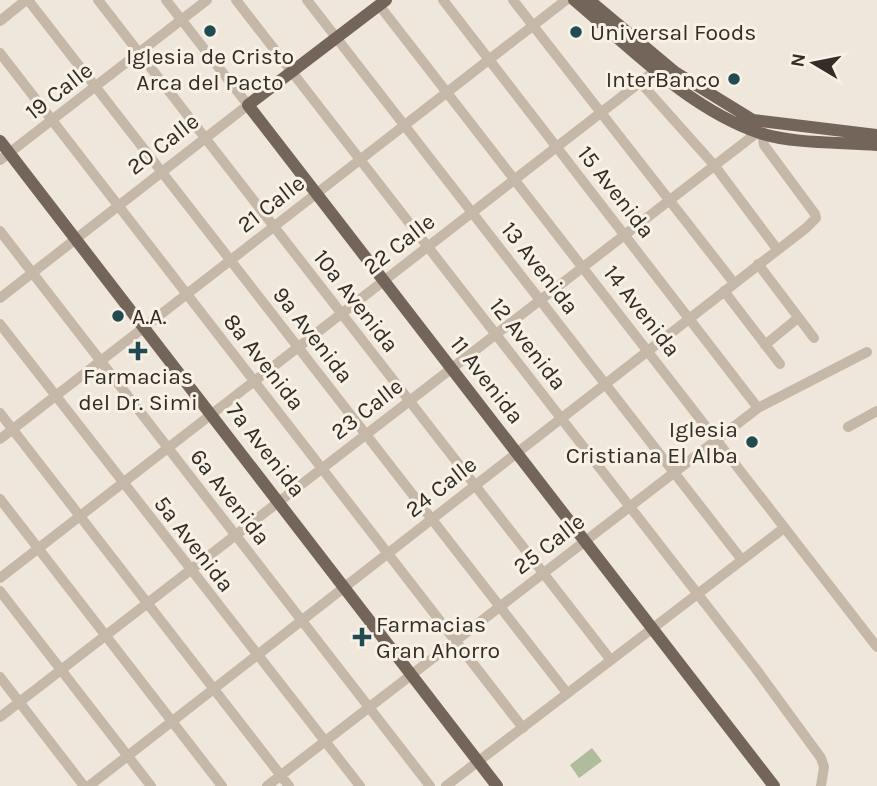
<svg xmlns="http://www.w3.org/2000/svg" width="877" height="786" viewBox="0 0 877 786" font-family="Karla,sans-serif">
<rect width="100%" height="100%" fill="#efe7db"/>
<!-- green -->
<path fill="#afbd9c" d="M 592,748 L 602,761 L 579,778 L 570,765 Z"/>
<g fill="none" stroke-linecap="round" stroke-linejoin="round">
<!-- minor -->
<path stroke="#c6b8a8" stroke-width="10" d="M 28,0 L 567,693
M 98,0 L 610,659
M 236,0 L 756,669 L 821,758 L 824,767 L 821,786
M 307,0 L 742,560
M 443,0 L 758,408
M 513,0 L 734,283
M 379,5 L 877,647
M 0,21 L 26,0
M 0,53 L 523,728
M 640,82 L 714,165 L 777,249
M 0,160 L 207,0
M 0,231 L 430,786
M 758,264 L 814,338
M 724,291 L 780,364
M 0,298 L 248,105 L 166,0
M 0,324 L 360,786
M 765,345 L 798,318
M 0,413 L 289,786
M 848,427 L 877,411
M 0,439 L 566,0
M 0,499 L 222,786
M 0,578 L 656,70
M 0,591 L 151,786
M 0,677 L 84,786
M 0,717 L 758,132
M 89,786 L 806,228 L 816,218 L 815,214 L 764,145 L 762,134
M 267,786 L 758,408 L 867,352
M 446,786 L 784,528"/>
<!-- major -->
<path stroke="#74655a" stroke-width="12" d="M 386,0 L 248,105 L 774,786
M 574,0 C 630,47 689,109 760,133 C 793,144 842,142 877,145
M 589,0 L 675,72 L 753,120 L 877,135
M 0,141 L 497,786"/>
</g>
<!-- markers -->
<g fill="#214a51" stroke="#f7f1e6" stroke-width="2.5">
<circle cx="210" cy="31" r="7"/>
<circle cx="576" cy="32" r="7"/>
<circle cx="734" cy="79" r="7"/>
<circle cx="118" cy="316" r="7"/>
<path d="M134.5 340.5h7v7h7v7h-7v7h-7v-7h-7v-7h7z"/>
<circle cx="752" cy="442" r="7"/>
<path d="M358.5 626.5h7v7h7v7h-7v7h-7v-7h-7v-7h7z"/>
</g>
<g text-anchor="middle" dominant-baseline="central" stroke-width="6" stroke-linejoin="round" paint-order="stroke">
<!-- poi labels -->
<g font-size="23" fill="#332c27" stroke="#f7f1e6" text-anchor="start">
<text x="590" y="32">Universal Foods</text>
<text x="210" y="56" text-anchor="middle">Iglesia de Cristo<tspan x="210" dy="26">Arca del Pacto</tspan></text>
<text x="720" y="79" text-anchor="end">InterBanco</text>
<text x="132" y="316">A.A.</text>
<text x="138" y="376" text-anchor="middle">Farmacias<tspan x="138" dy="26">del Dr. Simi</tspan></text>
<text x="738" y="429" text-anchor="end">Iglesia<tspan x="738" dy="26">Cristiana El Alba</tspan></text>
<text x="376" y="624">Farmacias<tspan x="376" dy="26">Gran Ahorro</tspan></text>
</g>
<!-- street labels -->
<g font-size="23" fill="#332c27" stroke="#f7f1e6">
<text transform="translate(59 91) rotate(-38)">19 Calle</text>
<text transform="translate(163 144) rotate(-38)">20 Calle</text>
<text transform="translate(616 192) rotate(52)">15 Avenida</text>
<text transform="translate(271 204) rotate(-38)">21 Calle</text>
<text transform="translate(399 244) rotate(-38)">22 Calle</text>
<text transform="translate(540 268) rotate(52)">13 Avenida</text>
<text transform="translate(356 301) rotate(52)">10a Avenida</text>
<text transform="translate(642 311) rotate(52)">14 Avenida</text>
<text transform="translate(313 335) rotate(52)">9a Avenida</text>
<text transform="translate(528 344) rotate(52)">12 Avenida</text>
<text transform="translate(264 362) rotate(52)">8a Avenida</text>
<text transform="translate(487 380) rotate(52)">11 Avenida</text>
<text transform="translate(367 409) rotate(-38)">23 Calle</text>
<text transform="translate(266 450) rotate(52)">7a Avenida</text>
<text transform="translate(441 487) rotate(-38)">24 Calle</text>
<text transform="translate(230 497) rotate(52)">6a Avenida</text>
<text transform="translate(194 544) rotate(52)">5a Avenida</text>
<text transform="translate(549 544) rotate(-38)">25 Calle</text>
</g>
</g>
<!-- north arrow -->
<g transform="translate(814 63) rotate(280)" stroke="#f7f1e6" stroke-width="5" paint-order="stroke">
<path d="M0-5L12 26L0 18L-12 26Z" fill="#332c27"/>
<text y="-10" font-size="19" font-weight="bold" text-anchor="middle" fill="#332c27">N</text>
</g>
</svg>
